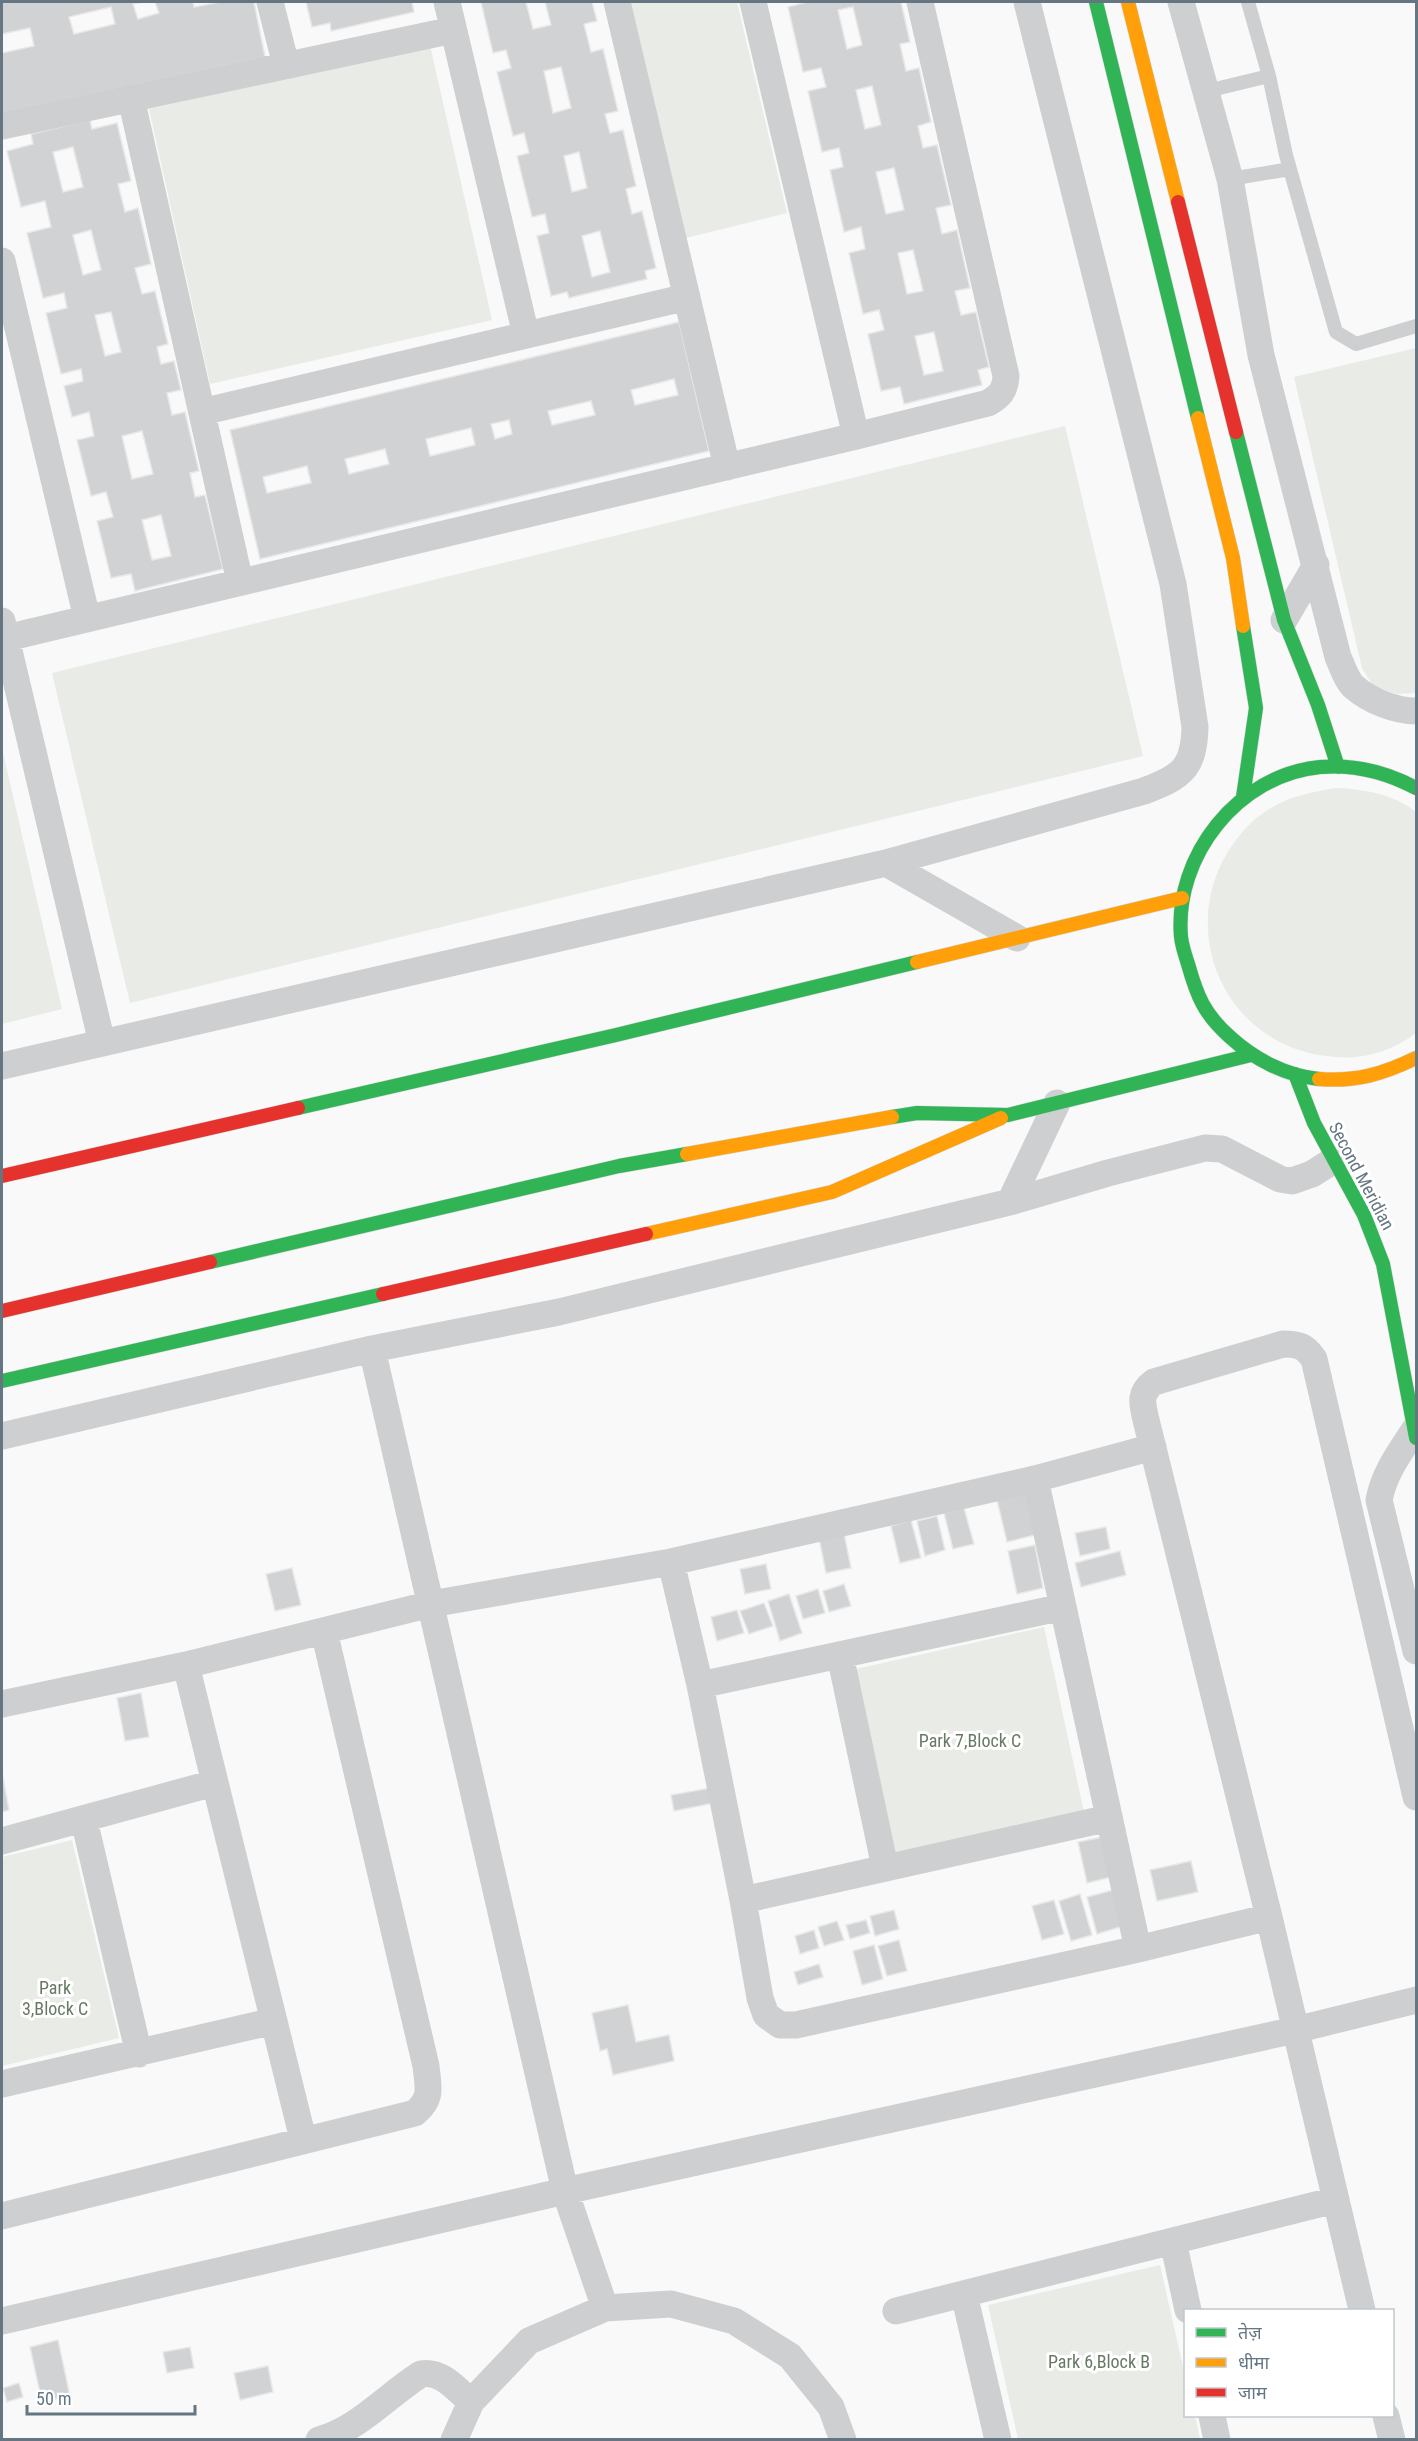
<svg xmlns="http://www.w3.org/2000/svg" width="1418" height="2441" viewBox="0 0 1418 2441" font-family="'Roboto Condensed','Noto Sans Devanagari',sans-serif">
<rect width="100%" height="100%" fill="#f9f9f9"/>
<!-- green -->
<path fill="#e8ebe6" d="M 630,2 L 737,2 L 787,213 L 686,238 Z
M 430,45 L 492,320 L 210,384 L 149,109 Z
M 1416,348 L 1416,693 L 1397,694 L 1373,686 L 1362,668 L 1294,377 Z
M 1065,426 L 1143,756 L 130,1003 L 52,673 Z
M 2,748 L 62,1009 L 2,1024 Z
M 1335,788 C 1363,789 1394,794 1416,812 L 1416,1033 C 1390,1053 1359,1061 1326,1056 C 1210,1041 1168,902 1252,822 C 1275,800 1305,793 1335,788 Z
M 1044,1627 L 1084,1812 L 896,1854 L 856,1669 Z
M 72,1840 L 119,2038 L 2,2066 L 2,1857 Z
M 1160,2265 L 1185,2375 L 1186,2416 L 1195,2416 L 1200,2439 L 1018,2439 L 988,2305 Z"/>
<!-- building -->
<path fill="#d0d2d3" stroke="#e8e8e8" stroke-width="1.5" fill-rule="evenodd" d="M 2,2 L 144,2 L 133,4 L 138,19 L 159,13 L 155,2 L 193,2 L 194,7 L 220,2 L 254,2 L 265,57 L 2,113 L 2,53 L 34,46 L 30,28 L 2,34 ZM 111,7 L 115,24 L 74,34 L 69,17 Z
M 306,2 L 412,2 L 414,12 L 331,31 L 330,23 L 312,27 Z
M 481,2 L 526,2 L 533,29 L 551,25 L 545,2 L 592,2 L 597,21 L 584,24 L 591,52 L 603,49 L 618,111 L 605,114 L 610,133 L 623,130 L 636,186 L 626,189 L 632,214 L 642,211 L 656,268 L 645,271 L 647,279 L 569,298 L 567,292 L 551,296 L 537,236 L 549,233 L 545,214 L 532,217 L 517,156 L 529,153 L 524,133 L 513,136 L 497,72 L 511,68 L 506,50 L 493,53 ZM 561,67 L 571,108 L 553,113 L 544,71 ZM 579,152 L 587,188 L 572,192 L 564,156 ZM 600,231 L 610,272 L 592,277 L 582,236 Z
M 807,2 L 901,2 L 910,42 L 900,44 L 906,71 L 919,68 L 931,122 L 918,126 L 923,148 L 937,145 L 951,205 L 936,208 L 942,234 L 957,230 L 970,288 L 955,291 L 961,315 L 976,312 L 989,367 L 978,370 L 982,385 L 904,404 L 900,387 L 881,391 L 868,334 L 884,330 L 879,310 L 863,314 L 849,253 L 865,249 L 861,227 L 844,232 L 830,170 L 843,167 L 839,148 L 822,152 L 808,91 L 826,87 L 821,68 L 803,72 L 788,7 ZM 853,7 L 862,45 L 847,49 L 838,10 ZM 872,86 L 881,125 L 865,129 L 856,90 ZM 894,168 L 904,210 L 886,214 L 876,172 ZM 913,250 L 923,291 L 907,294 L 898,253 ZM 934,332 L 943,371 L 924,375 L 915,336 Z
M 90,120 L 92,129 L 117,123 L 131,181 L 118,184 L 125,212 L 138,208 L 151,264 L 135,268 L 142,294 L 155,291 L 168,344 L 157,347 L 161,364 L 174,361 L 181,390 L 167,393 L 172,415 L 185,412 L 199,471 L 190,473 L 195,497 L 205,495 L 223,569 L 135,591 L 131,574 L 111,578 L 97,521 L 113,517 L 106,492 L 91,496 L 77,440 L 94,436 L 89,412 L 72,417 L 64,386 L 83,381 L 81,369 L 61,374 L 46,313 L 67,308 L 64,293 L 43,298 L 27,233 L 51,227 L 45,201 L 21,207 L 7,151 L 33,144 L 31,134 ZM 73,147 L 83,187 L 63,192 L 53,152 ZM 91,230 L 101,270 L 83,275 L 73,235 ZM 111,312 L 121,352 L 105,356 L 95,315 ZM 142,431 L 153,474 L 132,479 L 122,436 ZM 161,515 L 171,556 L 152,560 L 142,520 Z
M 679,322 L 709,451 L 260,559 L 230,430 ZM 674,379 L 678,395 L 635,405 L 631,390 ZM 591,401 L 595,415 L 552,425 L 548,411 ZM 509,420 L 512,434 L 495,439 L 491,424 ZM 471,428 L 475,445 L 430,456 L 426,439 ZM 385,449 L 389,464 L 349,474 L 345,459 ZM 307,466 L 311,483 L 267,493 L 263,477 Z
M 1025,1493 L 1035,1535 L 1007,1542 L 997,1500 Z
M 964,1508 L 974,1544 L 953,1549 L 944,1513 Z
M 937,1516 L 945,1550 L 925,1556 L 917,1521 Z
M 911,1520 L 921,1558 L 900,1563 L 891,1526 Z
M 1106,1527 L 1110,1549 L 1080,1556 L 1075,1533 Z
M 843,1528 L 851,1568 L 826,1573 L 818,1533 Z
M 1035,1545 L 1043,1588 L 1017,1594 L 1008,1551 Z
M 1120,1551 L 1126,1575 L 1081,1587 L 1075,1563 Z
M 766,1564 L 771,1589 L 745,1594 L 740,1569 Z
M 292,1568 L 301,1605 L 275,1611 L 266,1574 Z
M 844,1584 L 851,1606 L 829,1612 L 823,1591 Z
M 818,1589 L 825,1613 L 803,1619 L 796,1596 Z
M 789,1594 L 802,1633 L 780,1641 L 768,1601 Z
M 764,1603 L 773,1626 L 749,1634 L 740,1611 Z
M 737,1610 L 744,1633 L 717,1641 L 711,1617 Z
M 141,1693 L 149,1737 L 125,1741 L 117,1698 Z
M 2,1772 L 9,1810 L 2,1812 Z
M 716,1787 L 719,1802 L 674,1811 L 671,1795 Z
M 1108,1836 L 1116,1876 L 1087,1883 L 1078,1842 Z
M 1191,1861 L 1198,1892 L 1157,1901 L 1150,1870 Z
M 1113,1890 L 1123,1926 L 1097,1934 L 1087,1897 Z
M 1080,1894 L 1092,1935 L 1071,1941 L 1059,1901 Z
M 1054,1900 L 1064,1934 L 1042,1940 L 1032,1906 Z
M 894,1910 L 899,1929 L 875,1936 L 870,1916 Z
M 866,1920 L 870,1933 L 850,1939 L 846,1925 Z
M 837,1921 L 844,1940 L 824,1946 L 818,1927 Z
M 814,1930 L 819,1948 L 800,1954 L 795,1936 Z
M 899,1940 L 907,1971 L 887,1976 L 878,1946 Z
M 874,1945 L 883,1979 L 862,1985 L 853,1951 Z
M 819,1964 L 823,1977 L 798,1985 L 794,1972 Z
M 628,2005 L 636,2042 L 669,2035 L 674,2061 L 613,2075 L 607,2049 L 600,2051 L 592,2013 Z
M 58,2340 L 70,2396 L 42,2402 L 30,2347 Z
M 190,2347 L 194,2368 L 167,2373 L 163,2352 Z
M 268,2366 L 273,2392 L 240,2400 L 234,2373 Z
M 19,2383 L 23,2397 L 7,2402 L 3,2388 Z"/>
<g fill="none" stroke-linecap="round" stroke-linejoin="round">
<!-- fast casing -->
<g stroke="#d5d6d7" stroke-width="15">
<path id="fast" d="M 1096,2 L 1198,418
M 1236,432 L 1284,620 L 1318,705 L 1338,767
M 1243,797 L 1256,708 L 1243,626
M 1295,1074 L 1314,1123 L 1364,1215 L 1383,1264 L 1416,1438
M 1319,1079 C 1286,1076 1254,1059 1230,1037 C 1204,1014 1197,996 1188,964 C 1185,955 1182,946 1181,937 C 1174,856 1238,775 1320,767 C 1354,764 1386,772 1416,788
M 298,1108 L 616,1035 L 917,962
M 892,1117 L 917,1113 L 1008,1115 L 1251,1055
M 210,1262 L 619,1166 L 687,1154
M 2,1381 L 383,1294"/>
</g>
<!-- slow casing -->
<g stroke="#d5d6d7" stroke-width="15">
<path id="slow" d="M 1128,2 L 1178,202
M 1198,418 L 1233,558 L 1243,626
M 917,962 L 1182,898
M 1319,1079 C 1356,1082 1383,1074 1416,1058
M 687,1154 L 892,1117
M 646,1234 L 832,1192 L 1001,1118"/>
</g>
<!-- jam casing -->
<g stroke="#d5d6d7" stroke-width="15">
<path id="jam" d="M 1178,202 L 1236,432
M 2,1176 L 298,1108
M 383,1294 L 646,1234
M 2,1311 L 210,1262"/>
</g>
<!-- lane -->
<path stroke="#cecfd0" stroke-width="14" d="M 1248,2 L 1269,76 L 1286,155 L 1336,332 L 1356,344 L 1416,326
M 1207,91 L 1269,76
M 1230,179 L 1290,169"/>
<!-- street -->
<path stroke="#cecfd0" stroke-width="27" d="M 270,2 L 286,65
M 447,2 L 526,335
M 617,2 L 727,467
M 753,2 L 856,436
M 1181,2 L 1230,179 L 1261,355 L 1338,657 C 1342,666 1347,681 1354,687 C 1370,701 1396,711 1416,711
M 131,98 L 240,582
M 2,126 L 453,30
M 2,261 L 87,618
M 202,412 L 687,297
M 1284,620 L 1316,565
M 2,621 L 102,1043
M 2,639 L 856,436 L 988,403 C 1000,396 1005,391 1006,376 L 920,2
M 886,863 L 1017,938
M 2,1066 L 886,863 L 1144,791 C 1181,777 1194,769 1195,727 L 1173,584 L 1027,2
M 1010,1202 L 1057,1103
M 372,1349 L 565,2191 L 605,2308
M 1415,1429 C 1400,1452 1384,1473 1379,1500 L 1416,1651
M 2,1436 L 372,1349 L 559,1312 L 1010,1202 L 1108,1173 L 1205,1148 L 1222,1149 L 1280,1179 L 1292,1181 L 1312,1174 L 1334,1160
M 1035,1479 L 1138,1949
M 671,1562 L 700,1685 L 743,1900 L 760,1998 L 766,2015 L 780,2025 L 796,2025 L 1138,1949 L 1269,1917
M 840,1655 L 885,1867
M 186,1665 L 303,2139
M 700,1685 L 1063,1607
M 2,1704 L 186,1665 L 431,1604 L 671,1562 L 1035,1479 L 1153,1447
M 84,1820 L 139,2054
M 2,1841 L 214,1783
M 743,1900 L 1109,1818
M 2,2084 L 274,2021
M 2,2216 L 415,2113 C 433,2098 428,2087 426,2066 L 324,1631
M 1173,2241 L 1188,2310
M 964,2294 L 998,2440
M 1362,2310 L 1269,1917 L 1146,1420 C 1142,1403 1139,1393 1154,1382 L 1283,1344 C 1299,1344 1305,1346 1314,1359 L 1416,1797
M 896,2311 L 1335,2200
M 2,2321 L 565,2191 L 1295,2030 L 1416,2000
M 1212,2416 L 1217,2440
M 1386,2416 L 1392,2440
M 319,2440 C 360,2428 385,2397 421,2374 C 441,2370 456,2389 471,2402
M 454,2440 L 471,2402 L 529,2341 L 605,2308 L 671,2304 L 734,2321 L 790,2356 L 831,2407 L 843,2440"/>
<!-- fast -->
<use href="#fast" stroke="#30b455" stroke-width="14"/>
<!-- slow -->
<use href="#slow" stroke="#ff9f0a" stroke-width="14"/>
<!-- jam -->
<use href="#jam" stroke="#e5322d" stroke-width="14"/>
</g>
<g text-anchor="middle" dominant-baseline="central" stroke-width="6" stroke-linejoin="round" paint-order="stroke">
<!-- street labels -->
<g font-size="18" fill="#657683" stroke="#fff">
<text transform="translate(1362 1176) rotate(62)">Second Meridian</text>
</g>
<!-- park labels -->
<g font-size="18" fill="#687a64" stroke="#fff">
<text x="970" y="1740">Park 7,Block C</text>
<text x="55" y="1987">Park<tspan x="55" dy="21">3,Block C</tspan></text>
<text x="1099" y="2361">Park 6,Block B</text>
</g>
</g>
<!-- border -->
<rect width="1418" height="2441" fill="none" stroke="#657683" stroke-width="6"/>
<!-- legend -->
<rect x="1184" y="2309" width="210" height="108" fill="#ffffff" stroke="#c1c8cd" stroke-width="1.5"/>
<rect x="1196" y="2328" width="30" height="9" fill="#30b455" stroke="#c1c8cd" stroke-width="1.5"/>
<text x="1238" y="2339" font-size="18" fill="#657683">तेज़</text>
<rect x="1196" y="2358" width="30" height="9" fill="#ff9f0a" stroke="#c1c8cd" stroke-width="1.5"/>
<text x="1238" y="2369" font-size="18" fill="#657683">धीमा</text>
<rect x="1196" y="2388" width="30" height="9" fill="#e5322d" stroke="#c1c8cd" stroke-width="1.5"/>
<text x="1238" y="2399" font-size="18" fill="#657683">जाम</text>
<!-- scale -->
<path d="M27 2405v9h168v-9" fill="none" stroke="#657683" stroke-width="3"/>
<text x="36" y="2405" font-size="18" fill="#657683" stroke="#ffffff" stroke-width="4.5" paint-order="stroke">50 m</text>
</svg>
